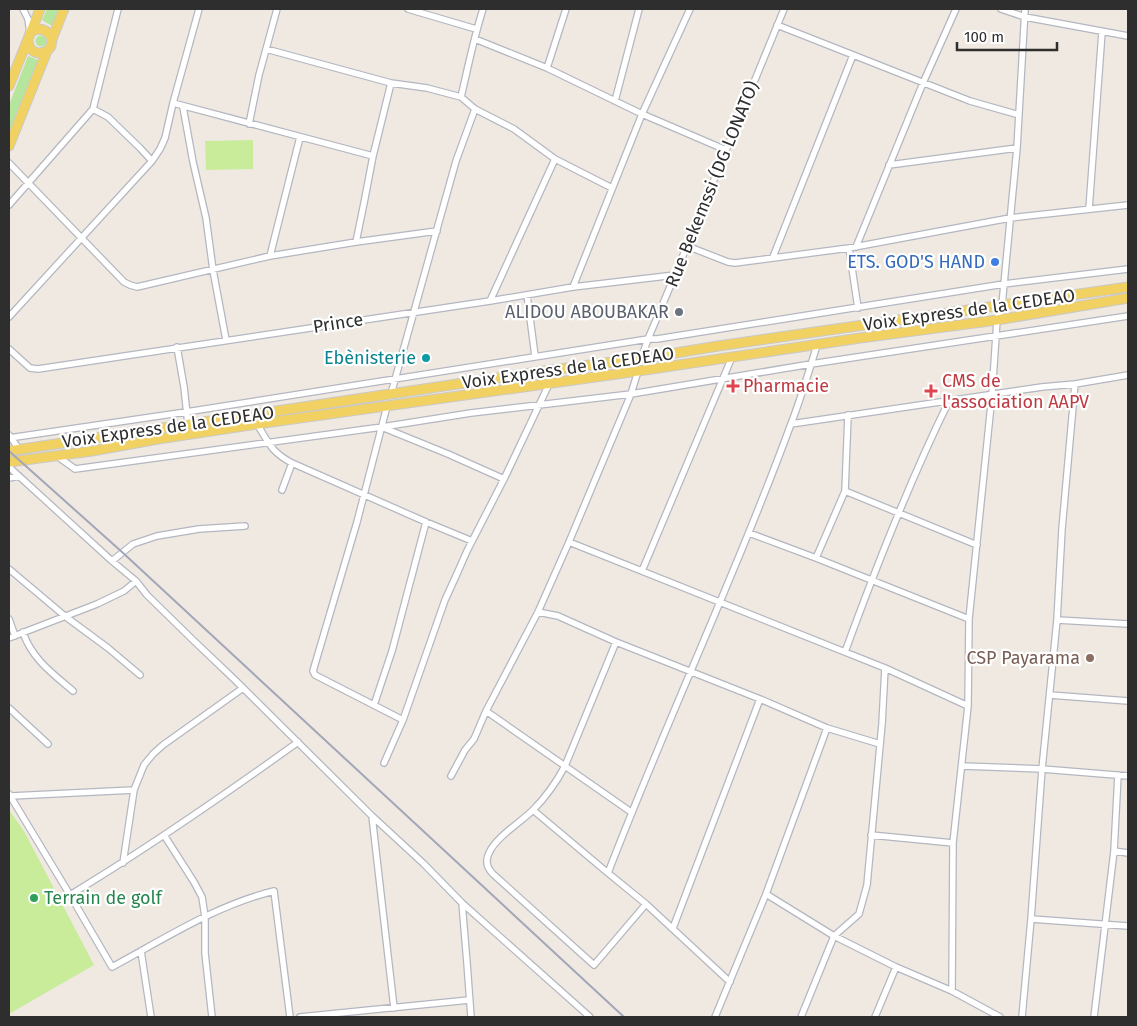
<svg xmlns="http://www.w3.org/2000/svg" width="1137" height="1026" viewBox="0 0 1137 1026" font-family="'Fira Sans',sans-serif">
<rect width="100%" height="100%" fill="#efe9e1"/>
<!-- green -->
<path fill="#b6e59e" d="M 47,9 L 59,9 L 52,26 L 42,20 Z
M35.5 41a5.5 5.5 0 1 1 11 0a5.5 5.5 0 1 1-11 0Z
M 28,56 L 38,60 L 9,133 L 9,105 Z"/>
<!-- pitch -->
<path fill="#c9ec9a" d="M 253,140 L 253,169 L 206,170 L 205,141 Z
M 9,810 L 24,831 L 94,965 L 9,1014 Z"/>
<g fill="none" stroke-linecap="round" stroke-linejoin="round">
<!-- street casing -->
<g stroke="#b4b7c1" stroke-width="8">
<path id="street" d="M 23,9 L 28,19 L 30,33
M 408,9 L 476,29
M 1001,9 L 1025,17 L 1128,36
M 777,25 L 970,101 L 1019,115
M 475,39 L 547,68 L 642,114 L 726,150
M 266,49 L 391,83 L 427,88 L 461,97 L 475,109 L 514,129 L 555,159 L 612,188
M 547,68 L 566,9
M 461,97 C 468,67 474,37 483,9
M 615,101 L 639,9
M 173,103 L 373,156
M 183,107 L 193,162 L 206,218 L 213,270 L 226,340
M 93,109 L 108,117 L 140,148 L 152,161
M 249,124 L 259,75 L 277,9
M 9,163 L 124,282 L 130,285 L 137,287 L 270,256 L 356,242 L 437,231
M 889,165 L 1017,148
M 9,205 L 93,109 L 118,9
M 1089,209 L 1102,32
M 356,242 L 364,203 L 373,156 L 391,83
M 687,246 L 728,262 L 735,263 L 849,248 L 1010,218 L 1128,205
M 856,247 L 923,83 L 956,9
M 849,248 L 858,308
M 270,256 L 300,137
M 773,257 L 853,55
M 573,287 L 642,114 L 690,9
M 527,295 L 535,356
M 490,301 L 555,159
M 9,317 L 152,161 L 160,149 L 165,138 L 173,103 L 199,9
M 177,347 L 184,387 L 188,424
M 9,349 L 30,368 L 38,369 L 490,301 L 573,287 L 675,275
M 641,359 L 648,339 L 675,275 L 784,9
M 391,394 L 456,161 L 475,109
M 387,406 L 357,522 L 313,671 L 315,675 L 403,720
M 848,415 L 845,491 L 977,545
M 257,424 C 269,443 271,452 292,463 L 426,522 L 472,541
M 791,424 L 1042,387 L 1075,384 L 1128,375
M 384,428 L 448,454 L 504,479
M 9,435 L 19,449
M 9,438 L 186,412 L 648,339 L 657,339 L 1004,284 L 1128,269
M 57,456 L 75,469 L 382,427 L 471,413 L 631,394 L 811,364 L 1128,316
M 9,467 L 112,561 L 136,581 L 147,595 L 194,641 L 234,679 L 372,816 L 424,864 L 462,903 L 590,1017
M 9,478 L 19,476
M 282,490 L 292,463
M 749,533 L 816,558 L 969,619
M 569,542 L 885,668 L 968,706
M 816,558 L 845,491
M 112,561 L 133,544 L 157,536 L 199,529 L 245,526
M 9,569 L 66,617 L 108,648 L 140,675
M 642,571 L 732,357
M 538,612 L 558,616 L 616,642 L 760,699 L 827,728 L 880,744
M 9,619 L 15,636
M 1057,620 L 1128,624
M 23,632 C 31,658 53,674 73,691
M 9,638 L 97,604 L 124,591 L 136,581
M 616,642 L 565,766 C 557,781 546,797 533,810 C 521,822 496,837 489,853 C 485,861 487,868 493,874 L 594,965 L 646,904
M 845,652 C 876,567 909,482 949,401
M 1050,695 L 1128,701
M 374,705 L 392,651 L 426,522
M 9,708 L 48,744
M 486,711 L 631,812
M 384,763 L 403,720 L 445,600 L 456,576 L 467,551 L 504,479 L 550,382
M 962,766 L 1042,769 L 1128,776
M 451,776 L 465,750 L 474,739 L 486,711 L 538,612 L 569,542 L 631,394 L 638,371
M 9,794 L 70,895 L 112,967 C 164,939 216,905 274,891 L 290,1017
M 11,796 L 134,790
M 533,810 L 608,873 L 646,904 L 730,982
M 372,816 L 394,1008
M 164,835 L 194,882 L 202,897 L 205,917 L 205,953 L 212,1017
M 871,835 L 953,843
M 1114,851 L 1128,853
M 123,863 L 134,790 L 144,765 L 153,754 L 163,745 L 243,688
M 608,873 C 666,722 735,576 791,424 C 801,398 809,371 817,345
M 766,894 L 834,936 L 896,967 L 952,991 L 1000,1017
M 70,895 C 148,848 223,796 298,742
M 462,903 L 467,963 L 471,1017
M 1031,919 L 1128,926
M 673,928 L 760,699
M 141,951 L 151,1017
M 952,991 L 953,843 L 968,706 L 969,619 L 992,395 L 997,320 L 1002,305 L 1017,148 L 1025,9
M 300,1017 L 469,1000
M 715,1017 L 766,894 L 827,728
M 801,1017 L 834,936 L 859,914 L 867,885 L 882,724 L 885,668
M 875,1017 L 896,967
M 1022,1017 L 1031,919 L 1042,769 L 1057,620 L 1062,529 L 1075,384
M 1094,1017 L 1114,851 L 1118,775"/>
</g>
<!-- primary casing -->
<g stroke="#c9c9c9" stroke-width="11">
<path id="primary" d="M 30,33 C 38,26 48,29 52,39
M 28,40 C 28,51 37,56 47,51
M 9,86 L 40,9
M 9,146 L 47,51 L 51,46 L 52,39 L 64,9
M 9,451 L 544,371 L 651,357 L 718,346 L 1128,287
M 9,462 L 92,451 L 158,439 L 257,424 L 638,371 L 860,338 L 997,320 L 1128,298"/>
</g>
<!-- street -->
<use href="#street" stroke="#fff" stroke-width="5.5"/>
<!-- primary -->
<use href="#primary" stroke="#f2d163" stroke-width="9"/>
<!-- rail -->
<path stroke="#a3a6b8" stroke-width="2" d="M 9,451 L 122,552 L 624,1017"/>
</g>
<!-- markers -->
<circle fill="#3f7fe0" stroke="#fff" stroke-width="2" cx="995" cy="262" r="5"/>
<circle fill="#6b7280" stroke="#fff" stroke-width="2" cx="679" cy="312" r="5"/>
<circle fill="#0f9aa8" stroke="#fff" stroke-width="2" cx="426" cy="358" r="5"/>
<g fill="#e0444e" stroke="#fff" stroke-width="2">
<path d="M730.5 378.5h5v5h5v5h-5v5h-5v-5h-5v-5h5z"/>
<path d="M928.5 383.5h5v5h5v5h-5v5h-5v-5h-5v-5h5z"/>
</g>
<circle fill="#8d6e63" stroke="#fff" stroke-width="2" cx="1090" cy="658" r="5"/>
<circle fill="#2e9e5b" stroke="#fff" stroke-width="2" cx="34" cy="898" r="5"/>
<g text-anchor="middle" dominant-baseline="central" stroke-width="4.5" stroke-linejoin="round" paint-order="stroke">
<!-- street labels -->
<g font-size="18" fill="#2e2e2e" stroke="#fff">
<text transform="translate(712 184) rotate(-68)">Rue Bekemssi (DG LONATO)</text>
<text transform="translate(969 310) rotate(-8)">Voix Express de la CEDEAO</text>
<text transform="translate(338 323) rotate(-9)">Prince</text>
<text transform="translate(568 368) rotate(-8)">Voix Express de la CEDEAO</text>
<text transform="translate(168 427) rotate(-8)">Voix Express de la CEDEAO</text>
</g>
<!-- shop labels -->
<g font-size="18" fill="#366cbe" stroke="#fff" text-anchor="end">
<text x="985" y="262">ETS. GOD'S HAND</text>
</g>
<!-- worship labels -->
<g font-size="18" fill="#5b616d" stroke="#fff" text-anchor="end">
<text x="669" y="312">ALIDOU ABOUBAKAR</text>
</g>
<!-- culture labels -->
<g font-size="18" fill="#0d838f" stroke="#fff" text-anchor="end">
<text x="416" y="358">Ebènisterie</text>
</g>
<!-- health labels -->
<g font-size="18" fill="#be3a42" stroke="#fff" text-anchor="start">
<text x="942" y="381">CMS de<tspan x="942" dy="21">l'association AAPV</tspan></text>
<text x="743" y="386">Pharmacie</text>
</g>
<!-- education labels -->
<g font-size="18" fill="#785e54" stroke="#fff" text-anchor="end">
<text x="1080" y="658">CSP Payarama</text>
</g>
<!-- leisure labels -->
<g font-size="18" fill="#27864d" stroke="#fff" text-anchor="start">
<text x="44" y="898">Terrain de golf</text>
</g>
</g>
<!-- border -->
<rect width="1137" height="1026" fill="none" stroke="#2e2e2e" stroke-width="20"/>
<!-- scale -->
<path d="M957 42v8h100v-8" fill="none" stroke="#2e2e2e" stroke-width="2.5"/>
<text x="964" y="42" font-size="15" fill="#2e2e2e" stroke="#ffffff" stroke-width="4" paint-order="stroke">100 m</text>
</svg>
